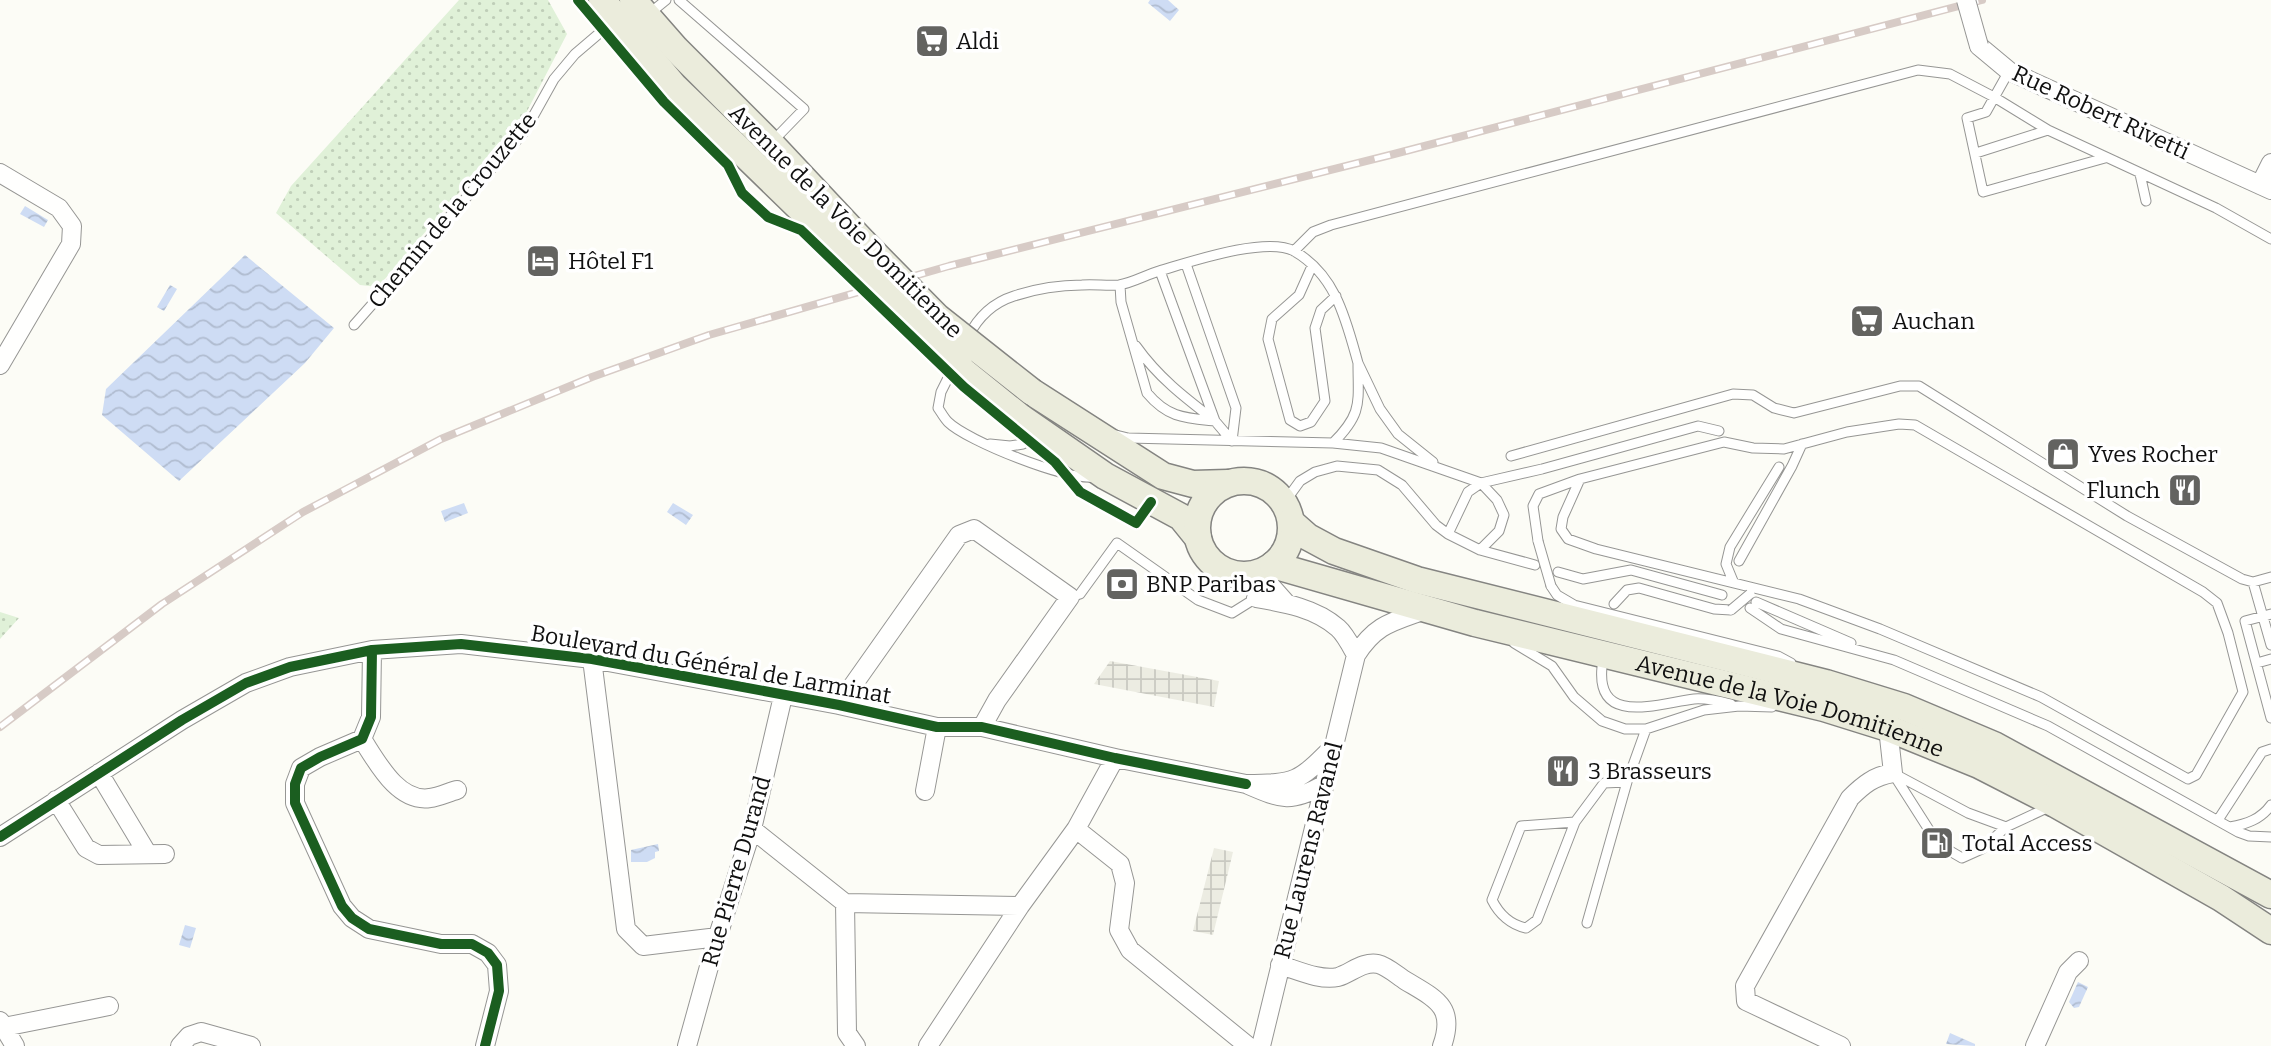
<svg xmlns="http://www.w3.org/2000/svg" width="2271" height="1046" viewBox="0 0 2271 1046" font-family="Bitter,serif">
<defs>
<pattern id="park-dots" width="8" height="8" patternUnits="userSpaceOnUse" patternTransform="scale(1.75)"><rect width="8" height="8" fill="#e0f1d8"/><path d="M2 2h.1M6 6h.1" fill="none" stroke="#bfceb8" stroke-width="1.8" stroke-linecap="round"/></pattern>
<pattern id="plaza-grid" width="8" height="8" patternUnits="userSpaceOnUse" patternTransform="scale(1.75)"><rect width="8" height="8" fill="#ecece2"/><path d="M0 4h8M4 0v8" fill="none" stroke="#c9c9c1"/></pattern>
<pattern id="water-waves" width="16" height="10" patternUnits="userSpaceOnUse" patternTransform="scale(1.75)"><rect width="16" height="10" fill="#cedcf4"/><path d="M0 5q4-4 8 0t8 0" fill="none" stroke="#b0bcd0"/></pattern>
</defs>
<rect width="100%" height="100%" fill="#fcfcf6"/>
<!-- park -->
<path fill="url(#park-dots)" d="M 459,0 L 548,0 L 567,34 L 524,117 L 378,287 L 360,285 L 276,213 L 291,186 Z
M 0,612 L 19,618 L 0,639 Z"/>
<!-- plaza -->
<path fill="url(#plaza-grid)" d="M 1110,661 L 1219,681 L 1214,707 L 1094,684 Z
M 1214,848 L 1233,852 L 1213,935 L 1193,931 Z"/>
<!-- water -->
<path fill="url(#water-waves)" d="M 1150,0 L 1168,0 L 1179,10 L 1170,21 L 1148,3 Z
M 25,206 L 48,220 L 44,227 L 20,214 Z
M 245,255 L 334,328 L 305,363 L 179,481 L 102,415 L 106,389 Z
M 170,285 L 177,289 L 164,311 L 157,307 Z
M 464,503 L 468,513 L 445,522 L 441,511 Z
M 673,503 L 693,515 L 686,525 L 667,512 Z
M 658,844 L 659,851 L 655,852 L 655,858 L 647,862 L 631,862 L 631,850 Z
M 185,925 L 196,928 L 190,948 L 179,945 Z
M 2078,982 L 2088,987 L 2079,1007 L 2074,1008 L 2069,1002 Z
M 1950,1033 L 1975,1044 L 1975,1046 L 1946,1044 Z"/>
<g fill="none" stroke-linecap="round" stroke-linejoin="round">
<!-- lane casing -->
<g stroke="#969694" stroke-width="11">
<path id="lane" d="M 679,0 L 804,109 L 772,142
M 650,13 L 666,0
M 2009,71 L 1986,112 L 1967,118 L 1983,192 L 2105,158
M 1976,153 L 2048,130
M 2140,174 L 2146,201
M 1294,251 L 1313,232 L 1331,225 L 1918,70 L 1950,74 L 1994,97 L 2048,130 L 2216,208 L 2271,239
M 1186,264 L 1236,408 L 1232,441
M 1312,266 L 1299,295 L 1272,319 L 1268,339 L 1290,420 L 1300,426 L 1311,422 L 1325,401 L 1315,328 L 1321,310 L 1336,296
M 1160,271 L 1215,421 L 1232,441
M 1120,285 L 1121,302 L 1147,393 C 1168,418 1185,418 1215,421
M 354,325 L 525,131 L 554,79 L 575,54 L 602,31
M 968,337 C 978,317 992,303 1014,296 C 1035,289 1059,285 1082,285 C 1094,284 1107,286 1119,285 C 1132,283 1146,275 1159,271 C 1190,262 1266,236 1294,251 C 1336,275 1346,320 1358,363
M 1136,346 C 1158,377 1184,397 1214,420
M 954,366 L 941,392 L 938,408 C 941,412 944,418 948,422 C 967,441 1068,481 1094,477
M 1116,435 L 1128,438 L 1333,443 L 1381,448 L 1481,483 L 1542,469 L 1698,426 L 1719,431
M 1333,443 C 1363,413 1358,403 1358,363 L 1380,409 L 1398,434 L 1433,462
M 990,444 L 1010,446 L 1023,444 L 1030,433 L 1028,426
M 1511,456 L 1733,394 L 1753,395 L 1774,408 L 1794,413 L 1900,386 L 1919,386 L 2127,516 L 2242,579 L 2253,582 L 2271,577
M 1284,503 L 1300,481 L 1315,472 L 1337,466 L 1378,470 L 1402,485 L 1436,525 L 1448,534 L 1480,550 L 1535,565
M 1448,534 L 1468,492 L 1481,483 L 1497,500 L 1504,515 L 1499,531 L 1480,550
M 1538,541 L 1533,506 L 1539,494 L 1580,479 L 1724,442 L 1753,448 L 1784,449 L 1847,432 L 1899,424 L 1915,425 L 2203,592 L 2217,603 L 2228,633 L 2243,692 L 2196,775 L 2188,779 L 2041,697 L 1880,629 L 1799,599 L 1596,549 L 1568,539 L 1561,529 L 1563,517 L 1580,479
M 1739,561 L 1792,466 L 1802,444
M 1558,572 L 1583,579 L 1631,570 L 1722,595
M 1733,581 L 1726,564 L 1730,547 L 1779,467
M 2253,582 L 2271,645
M 1551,586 L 1557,595 L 1574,605 L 1778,656 L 1791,663
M 1070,597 L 1080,594 L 1117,543 L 1198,600 L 1232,613 L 1256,598 L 1243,575
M 1756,602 L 1851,643
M 1614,604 L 1627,590 L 1639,588 L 1714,609 L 1731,610
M 1750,608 L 1781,629 L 1894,660 L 2048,726 L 2238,832 L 2249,836 L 2271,837
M 2271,614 L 2245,621 L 2271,718
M 1514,643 L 1552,666 L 1574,697 L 1602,721 L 1625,729 L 1646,729 L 1704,710 L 1739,706 L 1772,707
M 2257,663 L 2271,659
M 1602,667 C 1596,727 1659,703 1694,699 C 1706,698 1719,701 1731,704
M 1893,773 L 1968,813 L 2006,827 L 2049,807
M 1894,775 L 1938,844 L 1962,858 L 1982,849 L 2006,827
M 2218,820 L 2262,752 L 2271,749
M 1575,822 L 1537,920 L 1526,928 C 1511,925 1499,914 1492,900 L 1521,826 L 1575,822 L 1604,783 L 1627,782
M 2230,827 C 2247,824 2261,819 2271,805
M 1587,923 L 1627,782 L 1646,729"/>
</g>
<!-- street casing -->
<g stroke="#969694" stroke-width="20">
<path id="street" d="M 1979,46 L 2009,71 L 2271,190
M 0,173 L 59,208 L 72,226 L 71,244 L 0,365
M 2260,185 L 2271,163
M 1266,569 L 1270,585 L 1286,603
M 1256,598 C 1285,603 1315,608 1338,628 C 1345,634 1351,646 1356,655 L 1261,1046
M 372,650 L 371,717 L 362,739 L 320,757 L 301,768 L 295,784 L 295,803 L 342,906 L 352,918 L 369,929 L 441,944 L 472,944 L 488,953 L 497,965 L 499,991 L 485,1046
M 1356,655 C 1376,624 1392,622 1425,610
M 592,659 L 626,929 L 643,946 L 718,937
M 839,705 L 959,535 L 974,529 L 1070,597 L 997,700 L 982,727
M 362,739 C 377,762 398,803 430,798 C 439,797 449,792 457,790
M 99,773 L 147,853
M 1325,784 C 1290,804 1281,799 1246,784 C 1297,783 1297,783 1333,747
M 925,791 L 937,727
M 56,800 L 86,848 L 99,855 L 165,854
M 752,829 L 845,903 L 847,1033 L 856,1046
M 1076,829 L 1120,864 L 1125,883 L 1119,930 L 1130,950 L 1248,1046
M 0,837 L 182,720 L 246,683 L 290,667 L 372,650 L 461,644 L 592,659 L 839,705 L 937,727 L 982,727 L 1115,758 L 1246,784
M 845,903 L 1020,906
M 1280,965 C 1297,970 1320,981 1338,977 C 1351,973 1363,961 1378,964 C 1387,966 1398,976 1406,981 C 1436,999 1456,1007 1442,1046
M 0,1021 L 15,1046
M 4,1027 L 109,1006
M 180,1046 L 189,1036 L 201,1032 L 251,1046
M 687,1046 L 715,945 L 752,829 L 783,696
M 928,1046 L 1020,906 L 1076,829 L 1115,758
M 1841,1046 L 1746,1001 L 1745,986 L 1850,798 C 1863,785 1874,776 1893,773 L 1888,728
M 2035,1046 L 2068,972 L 2079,961"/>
</g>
<!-- primary casing -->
<g stroke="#848481" stroke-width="29">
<g id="primary">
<path d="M 602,0 L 674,86 L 851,258"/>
<path d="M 633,0 L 676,49 L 771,144 L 863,242"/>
<path d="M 1032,392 L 1163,476 L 1193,484 L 1228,483"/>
<path d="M 1020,417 L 1105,476 L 1181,517 L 1198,538"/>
<circle cx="1244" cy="528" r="47"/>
<path d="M 1291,522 L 1308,537 L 1334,551 L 1417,580 L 1826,683 L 1904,707 L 1994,745 L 2271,895"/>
<path id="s1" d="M 1273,565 L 1475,623 L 1824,708 L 1888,728 L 1979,765 L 2055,804 L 2221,898 L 2271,931"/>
</g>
</g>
<!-- lane -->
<use href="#lane" stroke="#fffffe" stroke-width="9"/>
<!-- street -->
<use href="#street" stroke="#fffffe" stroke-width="18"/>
<!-- primary -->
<use href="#primary" stroke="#ebecdc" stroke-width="26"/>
<!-- rail casing -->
<g stroke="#d7cbc6" stroke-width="8">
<path id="rail" d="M 0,727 L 162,604 L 303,512 L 441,439 L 592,377 L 709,335 L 949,266 L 1394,154 L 1982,0"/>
</g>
<!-- rail -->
<use href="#rail" stroke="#fff" stroke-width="5" stroke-dasharray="16" stroke-linecap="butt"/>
<!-- lane-bridge casing -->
<g stroke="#969694" stroke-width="11" stroke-linecap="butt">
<path id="lane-bridge" d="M 1538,541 L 1551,586
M 1731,610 L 1750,594"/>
</g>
<!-- street-bridge casing -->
<g stroke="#969694" stroke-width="20" stroke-linecap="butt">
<path id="street-bridge" d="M 1966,0 L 1979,46"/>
</g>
<!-- primary-bridge casing -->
<g stroke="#848481" stroke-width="29" stroke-linecap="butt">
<path id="primary-bridge" d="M 863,242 L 937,317 L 1032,392
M 851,258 L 964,372 L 1020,417"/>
</g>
<!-- lane-bridge -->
<use href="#lane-bridge" stroke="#fffffe" stroke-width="9"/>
<!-- street-bridge -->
<use href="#street-bridge" stroke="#fffffe" stroke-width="18"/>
<!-- primary-bridge -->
<use href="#primary-bridge" stroke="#ebecdc" stroke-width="26"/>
<!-- cycleway casing -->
<g stroke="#fff" stroke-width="15">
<path id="cycleway" d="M 578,0 L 664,102 L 728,165 L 742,193 L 768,217 L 801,230 L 964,387 L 1055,462 L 1080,492 L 1136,523 L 1151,502
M 372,650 L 371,717 L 362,739 L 320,757 L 301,768 L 295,784 L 295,803 L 342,906 L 352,918 L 369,929 L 441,944 L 472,944 L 488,953 L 497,965 L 499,991 L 485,1046
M 0,837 L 182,720 L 246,683 L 290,667 L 372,650 L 461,644 L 592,659 L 839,705 L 937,727 L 982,727 L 1115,758 L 1246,784"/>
</g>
<!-- cycleway -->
<use href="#cycleway" stroke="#1b5e20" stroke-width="10"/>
</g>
<!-- icons -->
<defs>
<g id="supermarket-square" transform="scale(1.75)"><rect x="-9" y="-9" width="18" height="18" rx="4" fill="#636360" stroke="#fff"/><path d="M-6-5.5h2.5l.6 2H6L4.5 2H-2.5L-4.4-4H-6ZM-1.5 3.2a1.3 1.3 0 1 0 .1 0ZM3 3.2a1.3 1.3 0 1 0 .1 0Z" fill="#fff"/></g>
<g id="hotel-square" transform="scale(1.75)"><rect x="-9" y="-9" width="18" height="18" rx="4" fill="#636360" stroke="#fff"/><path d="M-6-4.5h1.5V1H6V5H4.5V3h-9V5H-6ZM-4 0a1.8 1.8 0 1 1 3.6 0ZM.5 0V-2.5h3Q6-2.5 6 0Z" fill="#fff"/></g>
<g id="shop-square" transform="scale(1.75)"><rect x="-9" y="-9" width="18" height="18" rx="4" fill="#636360" stroke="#fff"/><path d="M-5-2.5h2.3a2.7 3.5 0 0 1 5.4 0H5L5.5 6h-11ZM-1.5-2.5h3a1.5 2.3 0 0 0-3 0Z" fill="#fff"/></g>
<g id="restaurant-square" transform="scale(1.75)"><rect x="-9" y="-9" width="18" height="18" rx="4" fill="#636360" stroke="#fff"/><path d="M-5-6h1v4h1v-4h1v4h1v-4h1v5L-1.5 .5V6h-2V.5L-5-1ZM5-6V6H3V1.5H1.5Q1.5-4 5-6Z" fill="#fff"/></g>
<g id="bank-square" transform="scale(1.75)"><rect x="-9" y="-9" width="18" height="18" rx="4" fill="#636360" stroke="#fff"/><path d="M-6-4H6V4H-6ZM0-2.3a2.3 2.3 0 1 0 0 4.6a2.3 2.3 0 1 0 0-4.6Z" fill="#fff"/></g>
<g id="fuel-square" transform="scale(1.75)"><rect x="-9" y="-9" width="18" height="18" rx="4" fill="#636360" stroke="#fff"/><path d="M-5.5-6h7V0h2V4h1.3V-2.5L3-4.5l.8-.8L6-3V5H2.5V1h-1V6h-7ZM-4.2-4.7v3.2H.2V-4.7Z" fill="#fff"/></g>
</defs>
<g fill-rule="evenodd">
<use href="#supermarket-square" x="932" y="41"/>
<use href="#hotel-square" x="543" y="261"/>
<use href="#supermarket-square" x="1867" y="321"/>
<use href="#shop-square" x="2063" y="454"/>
<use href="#restaurant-square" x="2185" y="490"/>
<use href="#bank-square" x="1122" y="584"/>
<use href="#restaurant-square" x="1563" y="771"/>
<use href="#fuel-square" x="1937" y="843"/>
</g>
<g text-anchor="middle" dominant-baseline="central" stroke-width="7" stroke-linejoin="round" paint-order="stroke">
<!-- poi labels -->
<g font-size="23" fill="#101010" stroke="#fff" text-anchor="start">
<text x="956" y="41">Aldi</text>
<text x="568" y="261">Hôtel F1</text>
<text x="1892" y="321">Auchan</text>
<text x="2088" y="454">Yves Rocher</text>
<text x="2160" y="490" text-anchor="end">Flunch</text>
<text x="1146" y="584">BNP Paribas</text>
<text x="1588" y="771">3 Brasseurs</text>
<text x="1962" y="843">Total Access</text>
</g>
<!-- street labels -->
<g font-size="23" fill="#101010" stroke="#fff">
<text transform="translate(2101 112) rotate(25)">Rue Robert Rivetti</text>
<text transform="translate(452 210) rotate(-50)">Chemin de la Crouzette</text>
<text transform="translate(846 221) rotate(45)">Avenue de la Voie Domitienne</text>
<text transform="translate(711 664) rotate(10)">Boulevard du Général de Larminat</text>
<text stroke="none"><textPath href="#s1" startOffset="536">Avenue de la Voie Domitienne</textPath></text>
<text transform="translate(1308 850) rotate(-76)">Rue Laurens Ravanel</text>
<text transform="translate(736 871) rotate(-74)">Rue Pierre Durand</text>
</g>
</g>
</svg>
